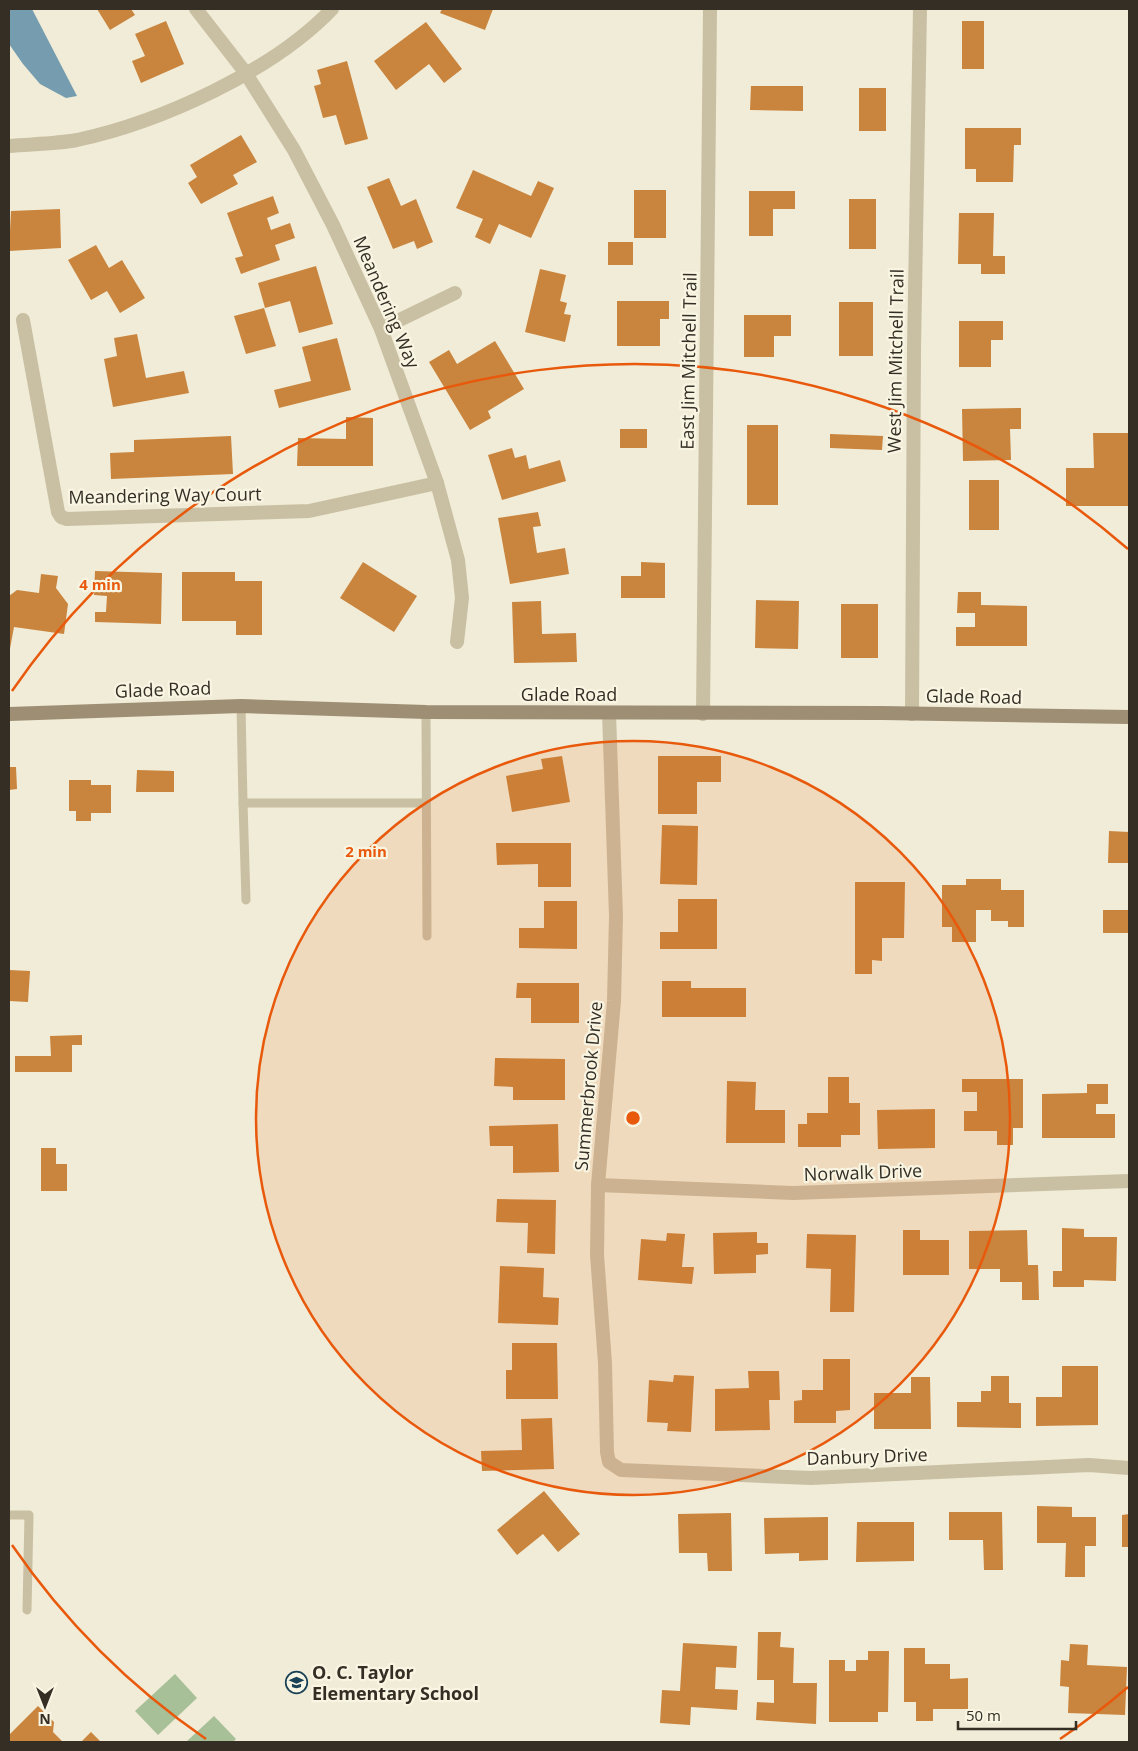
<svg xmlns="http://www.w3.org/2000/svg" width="1138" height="1751" viewBox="0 0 1138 1751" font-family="'Open Sans',sans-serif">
<rect width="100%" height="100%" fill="#f1ecd7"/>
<g fill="#a7c097">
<path d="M175,1674L197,1698L158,1735L135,1711Z"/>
<path d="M214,1716L236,1739L233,1742H186Z"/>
</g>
<path fill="#759daf" d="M9,9H32L77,96L66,98L40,84L23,64L9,44Z"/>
<g fill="#c9843d">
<path d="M97,9H131L135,15L110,30Z"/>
<path d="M442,9H493L485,30L440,13Z"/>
<path d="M166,21L184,64L141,83L132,61L145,56L135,34Z"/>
<rect x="962" y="21" width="22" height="48"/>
<path d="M426,22L462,69L444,83L429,64L396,90L374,61Z"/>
<path d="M347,61L368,139L345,145L336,115L323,118L314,86L321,84L317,70Z"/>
<path d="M751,86H803V111L750,110Z"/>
<rect x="859" y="88" width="27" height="43"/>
<path d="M965,128H1021V145H1014L1013,182H976V169H965Z"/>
<path d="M241,135L257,162L233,175L238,184L201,204L188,183L197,177L190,165Z"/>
<path d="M473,170L531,196L538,181L554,188L531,238L499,224L490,244L475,237L483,219L456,208Z"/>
<path d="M389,178L401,206L416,199L433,242L417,249L414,241L393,249L367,187Z"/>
<rect x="634" y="190" width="32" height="48"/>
<path d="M749,191H795V209H773V236H749Z"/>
<path d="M273,196L279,213L267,218L271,230L290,223L295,238L275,245L280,260L241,274L235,258L243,256L227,213Z"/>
<rect x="849" y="199" width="27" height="50"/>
<path d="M60,209L61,248L9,251L11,211Z"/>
<path d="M959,213H994L993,256H1005V274H981V264H958Z"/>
<rect x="608" y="242" width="25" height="23"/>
<path d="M96,245L109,268L122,260L145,298L120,313L107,291L91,300L68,260Z"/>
<path d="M316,266L333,324L299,333L290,301L265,308L258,283Z"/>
<path d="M540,269L566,275L560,301L567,303L564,314L571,315L565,342L525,332Z"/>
<path d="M617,301H669V319H660V346H617Z"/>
<rect x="839" y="302" width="34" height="54"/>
<path d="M264,308L276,346L246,354L234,316Z"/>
<path d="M744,315H791V336H774V357H744Z"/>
<path d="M959,321H1003V340H991V367H959Z"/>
<path d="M137,334L146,378L184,371L189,393L113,407L104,359L117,356L114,338Z"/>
<path d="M337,338L351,390L279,408L274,390L311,381L302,347Z"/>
<path d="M495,341L524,389L488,411L491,418L470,430L429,362L449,350L457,364Z"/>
<path d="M1021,408V429H1010L1011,460L963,461L962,409Z"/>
<path d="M346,417L373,418V466H297L298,438L346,439Z"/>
<rect x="747" y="425" width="31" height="80"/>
<rect x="620" y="429" width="27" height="19"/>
<path d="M1093,433H1129V506H1066V468H1094Z"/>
<path d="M830,434L883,436L882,450L830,448Z"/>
<path d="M231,436L233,474L111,479L110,453L134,452V440Z"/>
<path d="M512,448L515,458L526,455L529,469L560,460L566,481L502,500L488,455Z"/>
<rect x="969" y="480" width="30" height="50"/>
<path d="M538,512L541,526L533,527L537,553L565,548L569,574L510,584L498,518Z"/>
<path d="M363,562L417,596L394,632L340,598Z"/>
<path d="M641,562L665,563V598H621V576H641Z"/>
<path d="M95,571L162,573L161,624L95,622V612H106L107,596L94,595Z"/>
<path d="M182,572H235V581H262V635H236V621H182Z"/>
<path d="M41,574L58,576L56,588L68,604L64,634L14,627L9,654V596L17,590L39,593Z"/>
<path d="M958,592H981V605L1027,606V646H956V627H975V613H957Z"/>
<path d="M756,600L799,601L798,649L755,648Z"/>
<path d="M541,601L542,634L576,633L577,662L514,663L512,602Z"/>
<rect x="841" y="604" width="37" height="54"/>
<path d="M562,756L570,802L512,812L506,776L543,769L541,759Z"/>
<path d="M658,756H721V782H697V814H658Z"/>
<path d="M9,767H16L17,789L9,790Z"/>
<path d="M137,770L174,771V792H136Z"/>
<path d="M69,780H91V785H111V813H91V821H76V811H69Z"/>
<path d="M662,825L698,826L697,885L660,884Z"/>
<path d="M1109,831L1129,832V863H1108Z"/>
<path d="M496,843H571V887H538V864L497,865Z"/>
<path d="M966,879H1001V890H1024V927H1008V921H991V910H976V942H952V927H942V885H966Z"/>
<path d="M855,882H905L904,938H882V961L872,960V974H855Z"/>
<path d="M678,899H717V949H660V932H678Z"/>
<path d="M544,901H577V949L519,948V928H544Z"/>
<rect x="1103" y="910" width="26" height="23"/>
<path d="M9,970L30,971L28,1002L9,1001Z"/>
<path d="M662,981H691V988H746V1017H662Z"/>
<path d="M517,983H579V1023H531V998H516Z"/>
<path d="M82,1035V1045H72V1072H15V1056H51L50,1036Z"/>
<path d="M495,1058L565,1059V1100H513V1087L494,1086Z"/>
<path d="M828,1077H849V1103H860V1135H841V1147H798V1124H807V1113H828Z"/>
<path d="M962,1079H1023V1128H1013V1145H997V1131H964V1111H977V1092H962Z"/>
<path d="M727,1081L756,1082L755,1110H785V1143H726Z"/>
<path d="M1087,1084H1108V1104H1096V1114H1115V1138H1042V1094L1087,1093Z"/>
<path d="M935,1109V1148L878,1149L877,1110Z"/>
<path d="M558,1124L559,1172L513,1173V1146H490L489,1126Z"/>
<path d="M41,1148H56V1164H67V1191H41Z"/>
<path d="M497,1199L556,1200L555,1254L527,1253L528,1223L496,1222Z"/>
<path d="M1062,1228L1084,1229V1237H1117L1116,1281L1084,1280V1287H1053V1271H1062Z"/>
<path d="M903,1230H920V1240H949V1275H903Z"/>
<path d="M1027,1230L1028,1265H1038L1039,1300H1022V1282H1000V1269H969V1231Z"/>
<path d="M757,1232V1243H768V1254L756,1255V1273L714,1274L713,1233Z"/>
<path d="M667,1233L685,1234L682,1267H694L692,1284L638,1280L641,1239L666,1241Z"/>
<path d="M807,1234L856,1235L854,1312H830L831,1269L806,1268Z"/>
<path d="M500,1266L544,1268L543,1297L559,1298L558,1325L498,1323Z"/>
<path d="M512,1343H557L558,1399H506V1370H512Z"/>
<path d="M823,1359H850V1410L836,1411V1423H794V1401L802,1400V1390H823Z"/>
<path d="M1062,1366H1098V1425L1036,1426V1397H1062Z"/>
<path d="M748,1371H779L780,1400H769L770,1430L715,1431V1389L749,1388Z"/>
<path d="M674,1375L694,1376L691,1432L667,1431L668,1423L647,1422L649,1380L673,1382Z"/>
<path d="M991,1376H1009V1403H1021V1428L957,1427V1402H981V1391H991Z"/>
<path d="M911,1377H930L931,1429H874V1393H911Z"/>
<path d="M552,1418L554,1469L482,1471L481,1451L522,1450L521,1419Z"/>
<path d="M544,1491L580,1534L558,1552L543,1534L517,1555L497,1530Z"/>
<path d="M1037,1506L1072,1507V1517H1096V1546H1085V1577H1065L1066,1543H1037Z"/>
<path d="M949,1512H1002L1003,1570H984L983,1540H949Z"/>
<path d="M731,1513L732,1571H708L707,1553H679L678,1514Z"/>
<path d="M1129,1514V1547H1122V1515Z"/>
<path d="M828,1517V1560L799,1561V1553L765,1554L764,1518Z"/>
<path d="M857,1522H914V1561L856,1562Z"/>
<path d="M758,1632H781L780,1647L794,1648L793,1683H817L816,1724L756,1720L757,1702L774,1703V1680H757Z"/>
<path d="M683,1643L737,1646L736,1668L716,1667L715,1689L738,1690L737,1710L691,1707L690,1725L660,1723L662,1690L680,1691Z"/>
<path d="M1070,1644L1088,1645L1087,1665L1127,1667L1125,1715L1068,1713L1069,1687L1060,1686L1061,1660L1069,1661Z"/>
<path d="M904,1648H925V1664H950V1679L968,1678V1709H933V1721H916V1702H904Z"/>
<path d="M868,1651H889L888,1712H878V1722H829V1660H845V1671H856V1660H868Z"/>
<path d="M38,1706L54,1722L53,1732L63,1742H9V1735Z"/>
<path d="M91,1732L101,1742H81Z"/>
</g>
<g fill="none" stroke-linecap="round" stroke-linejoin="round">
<g stroke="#c9bfa3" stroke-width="9">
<path d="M241,706L243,803H426"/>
<path d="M426,712L427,936"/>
<path d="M243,803L246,900"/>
<path d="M9,1515H29L27,1610"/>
</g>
<g stroke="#c9bfa3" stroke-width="14">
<path d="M196,9L245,72L294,150L333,225L381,329L437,483L458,560L462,598L457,642"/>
<path d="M9,146C31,144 55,144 77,140C161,122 273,71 332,9"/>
<path d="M23,320L58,512L61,517L67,519L309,511L437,483"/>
<path d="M381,329L455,293"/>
<path d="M609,713L616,916L614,1001L598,1185L597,1255L605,1363L607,1452L609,1462L621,1470L811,1478L1089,1465L1129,1468"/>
<path d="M703,714L710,9"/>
<path d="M912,714L914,349L920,9"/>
<path d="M598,1185L793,1193L1129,1181"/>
</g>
<path stroke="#9d8e74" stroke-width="14" d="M9,714L241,706L426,712L882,713L1129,717"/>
</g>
<circle cx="633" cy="1118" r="377" fill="#e8590c" fill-opacity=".12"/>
<g fill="none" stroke="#e8590c" stroke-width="2.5">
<circle cx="633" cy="1118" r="377"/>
<path d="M1128 1687A754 754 0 0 1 1060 1739M206 1739A754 754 0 0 1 12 1545M12 691A754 754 0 0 1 1128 549"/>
</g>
<defs>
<symbol id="school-ring" viewBox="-11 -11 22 22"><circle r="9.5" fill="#f9f5e3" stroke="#1a4256" stroke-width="1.5"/><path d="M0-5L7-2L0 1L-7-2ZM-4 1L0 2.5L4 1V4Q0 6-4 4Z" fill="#1a4256"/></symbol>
</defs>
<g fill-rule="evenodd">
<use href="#school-ring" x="284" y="1670" width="25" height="25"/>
</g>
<g text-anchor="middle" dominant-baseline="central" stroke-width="4.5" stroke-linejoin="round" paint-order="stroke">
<g font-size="18" fill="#342e25" stroke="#f9f5e3">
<text transform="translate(387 302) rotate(67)">Meandering Way</text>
<text transform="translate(688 361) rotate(-89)">East Jim Mitchell Trail</text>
<text transform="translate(895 361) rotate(-89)">West Jim Mitchell Trail</text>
<text transform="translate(165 495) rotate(-1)">Meandering Way Court</text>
<text transform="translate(163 689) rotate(-2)">Glade Road</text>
<text x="569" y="694">Glade Road</text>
<text transform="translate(974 696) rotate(1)">Glade Road</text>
<text transform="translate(588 1086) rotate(-85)">Summerbrook Drive</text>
<text transform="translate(863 1172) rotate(-2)">Norwalk Drive</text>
<text transform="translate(867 1456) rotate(-2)">Danbury Drive</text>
</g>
<g font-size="18" font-weight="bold" fill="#342e25" stroke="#f9f5e3" text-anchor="start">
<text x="312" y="1672">O. C. Taylor<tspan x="312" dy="21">Elementary School</tspan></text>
</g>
</g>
<circle cx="633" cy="1118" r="8" fill="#e8590c" stroke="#f9f5e3" stroke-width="2.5"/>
<g font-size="15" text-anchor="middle" font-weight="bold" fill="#e8590c" stroke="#f9f5e3" stroke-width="4.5" stroke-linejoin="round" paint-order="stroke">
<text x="100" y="590">4 min</text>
<text x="366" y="857">2 min</text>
</g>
<rect width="1138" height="1751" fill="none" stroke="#342e25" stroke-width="20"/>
<g transform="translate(45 1706) rotate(180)" stroke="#f9f5e3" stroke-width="4" paint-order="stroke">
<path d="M0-4L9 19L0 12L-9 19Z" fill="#342e25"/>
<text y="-8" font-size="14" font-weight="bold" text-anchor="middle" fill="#342e25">N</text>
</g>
<path d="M958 1721v8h118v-8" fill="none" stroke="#342e25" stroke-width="2.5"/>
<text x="966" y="1721" font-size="15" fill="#342e25" stroke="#f9f5e3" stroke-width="4" paint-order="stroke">50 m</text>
</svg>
